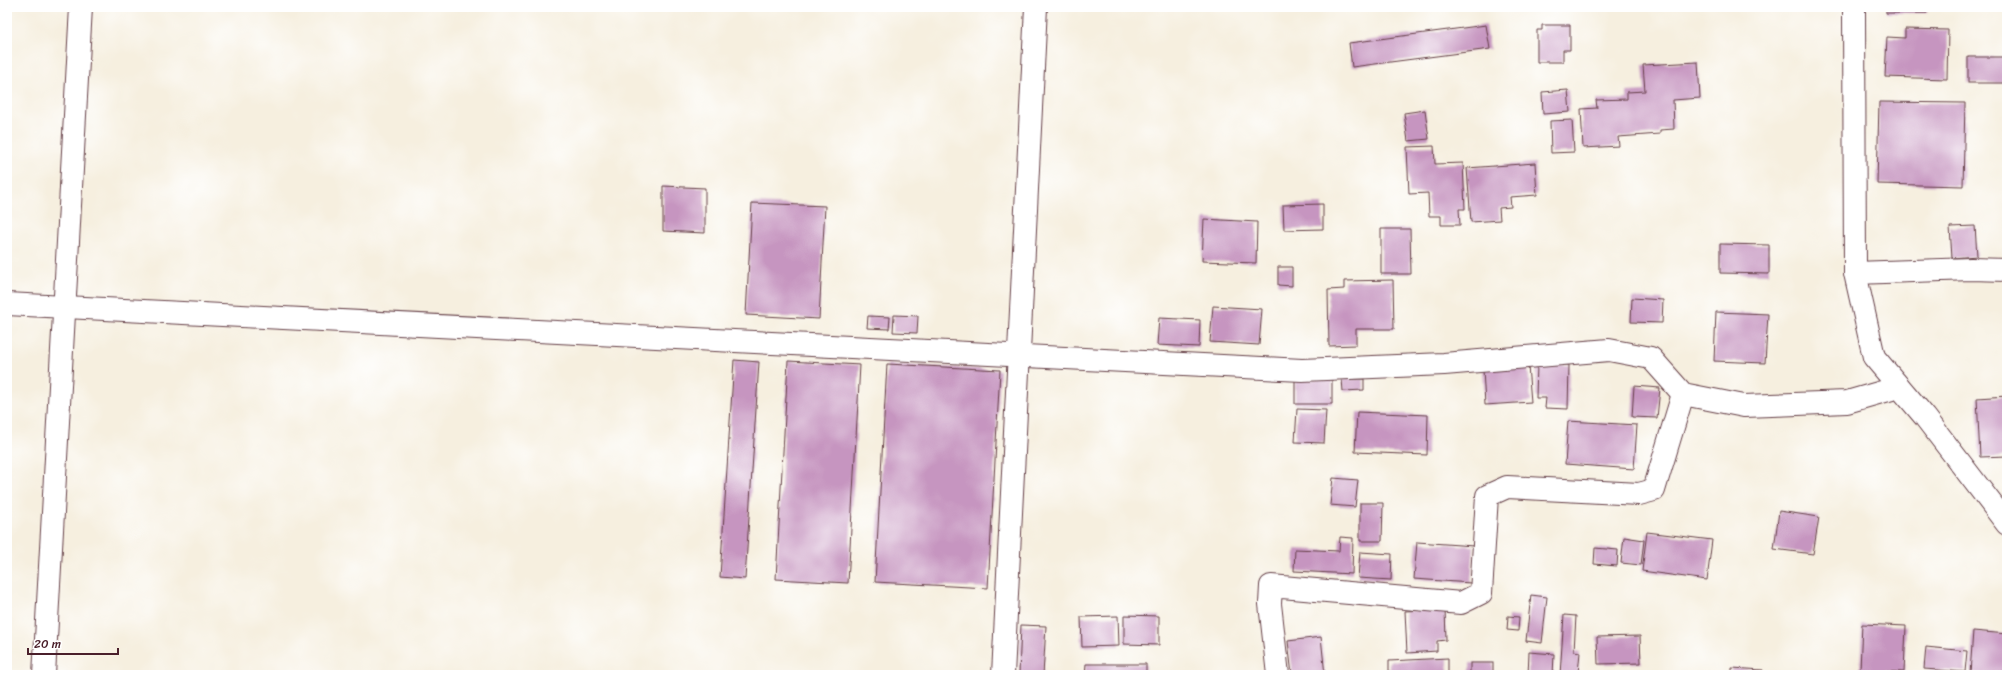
<svg xmlns="http://www.w3.org/2000/svg" width="2014" height="682" viewBox="0 0 2014 682" font-family="Sriracha,sans-serif">
<rect width="100%" height="100%" fill="#fff"/>
<filter id="ink" filterUnits="userSpaceOnUse"><feTurbulence type="fractalNoise" baseFrequency=".025" numOctaves="2"/><feDisplacementMap in="SourceGraphic" scale="8" xChannelSelector="R" yChannelSelector="G"/><feConvolveMatrix kernelMatrix="1 2 1 2 8 2 1 2 1" color-interpolation-filters="sRGB"/></filter>
<filter id="wash" filterUnits="userSpaceOnUse"><feTurbulence type="fractalNoise" baseFrequency=".012" numOctaves="4" result="noise"/><feDisplacementMap in="SourceGraphic" scale="16" xChannelSelector="R" yChannelSelector="G"/><feGaussianBlur stdDeviation="0.9" result="paint"/><feColorMatrix in="noise" values="0 0 0 0 0 0 0 0 0 0 0 0 0 0 0 0 0 1.4 0 .05"/><feComposite in="paint" operator="in"/></filter>
<g filter="url(#wash)">
<rect width="100%" height="100%" fill="#f6efdf"/>
<g id="blocks">
<g fill="#c695c0">
<path d="M1886,7H1928L1927,13H1886Z"/>
<path d="M1486,25L1490,49L1352,67L1349,43Z"/>
<path d="M1542,25H1570V50H1563V62H1537V30H1542Z"/>
<path d="M1905,29L1948,30L1947,79L1885,77L1887,37L1905,38Z"/>
<rect x="1968" y="57" width="39" height="26"/>
<path d="M1698,62L1700,98L1673,100L1674,129L1660,130V134L1618,137L1619,146L1583,148L1581,109L1597,108L1596,100L1627,99V92L1645,91L1643,65Z"/>
<path d="M1568,90L1570,112L1543,114L1542,92Z"/>
<path d="M1879,102L1965,103L1963,186L1877,184Z"/>
<path d="M1425,110L1429,139L1408,141L1404,113Z"/>
<path d="M1572,120L1574,152L1551,153L1550,121Z"/>
<path d="M1434,146L1435,164L1463,163L1465,209H1459L1460,225H1441V216H1429L1428,193L1409,194L1407,147Z"/>
<path d="M1535,163L1537,195L1510,197L1511,207L1499,208L1500,220L1471,222L1467,168Z"/>
<path d="M663,186L705,188V233L663,231Z"/>
<path d="M752,203L825,206L819,319L746,315Z"/>
<path d="M1323,204V229L1284,230L1283,205Z"/>
<path d="M1204,219L1257,222L1256,263L1202,261Z"/>
<path d="M1975,226L1977,256L1952,258L1950,227Z"/>
<path d="M1381,229H1410L1411,274H1381Z"/>
<path d="M1720,244L1769,245V274L1720,273Z"/>
<path d="M1278,267H1292V286L1278,285Z"/>
<path d="M1393,280L1394,329H1356V345L1329,346L1328,290L1344,289V281Z"/>
<path d="M1632,298L1663,300L1662,323L1631,322Z"/>
<path d="M1213,306L1262,309L1259,345L1210,342Z"/>
<path d="M1716,312L1768,314L1765,363L1714,361Z"/>
<path d="M894,315L918,316L917,333L893,332Z"/>
<path d="M868,316L890,317L889,329L867,328Z"/>
<path d="M1159,318L1200,320L1199,347L1157,345Z"/>
<path d="M734,360L759,362L745,579L720,577Z"/>
<path d="M788,361L860,365L848,583L776,579Z"/>
<path d="M887,364L1000,370L988,588L875,582Z"/>
<path d="M1537,364L1569,365L1568,409L1545,408L1546,398H1536Z"/>
<path d="M1528,366L1531,402L1485,405L1483,369Z"/>
<path d="M1295,379L1332,380V404H1295Z"/>
<path d="M1342,379H1364V390L1343,391Z"/>
<path d="M1634,386L1660,388L1657,418L1632,417Z"/>
<path d="M2007,396V456L1980,457L1977,398Z"/>
<path d="M1297,409L1326,410L1324,443L1295,442Z"/>
<path d="M1357,412L1428,415L1427,455L1355,452Z"/>
<path d="M1568,421L1637,425L1634,469L1565,464Z"/>
<path d="M1333,478L1358,480L1355,507L1330,505Z"/>
<path d="M1360,503H1383L1382,541H1360Z"/>
<path d="M1779,511L1819,517L1813,554L1774,549Z"/>
<path d="M1647,532L1712,540L1707,580L1642,571Z"/>
<path d="M1340,537L1353,538L1352,574L1294,571L1295,549L1339,551Z"/>
<path d="M1624,537L1644,540L1641,565L1621,563Z"/>
<path d="M1417,542L1474,546L1471,583L1414,579Z"/>
<path d="M1595,548L1618,550L1617,566L1594,564Z"/>
<path d="M1360,552L1392,554L1391,580L1358,578Z"/>
<path d="M1531,595L1547,597L1542,643L1526,641Z"/>
<path d="M1445,609L1446,640L1437,641V651L1407,653L1405,611Z"/>
<path d="M1124,615L1159,616V645L1124,644Z"/>
<path d="M1564,615L1576,616L1574,651L1580,652L1578,673H1586V675H1560Z"/>
<path d="M1118,616L1119,646L1082,647L1081,617Z"/>
<path d="M1508,616L1519,617L1518,631L1507,630Z"/>
<path d="M1862,624L1906,626L1904,672L1860,670Z"/>
<path d="M1021,625L1046,626L1043,675L1019,674Z"/>
<path d="M1973,631L2007,634V675L1970,673Z"/>
<path d="M1640,636L1641,663L1598,664L1597,637Z"/>
<path d="M1321,637L1325,675H1292L1288,641Z"/>
<path d="M1926,647L1967,651L1965,672L1924,669Z"/>
<path d="M1529,652L1554,654L1553,675H1528Z"/>
<path d="M1448,658V675H1389V661Z"/>
<rect x="1470" y="663" width="23" height="12"/>
<path d="M1086,664H1146V675H1085Z"/>
<path d="M1732,668L1763,670V675H1732Z"/>
</g>
</g>
</g>
<g filter="url(#ink)">
<use href="#blocks" fill-opacity="0" stroke="#643e46" stroke-width="1"/>
<g fill="none" stroke-linecap="round" stroke-linejoin="round">
<defs>
<g id="minor">
<path d="M1854,7L1855,273L1874,357L1925,417L2007,524"/>
<path d="M1855,273L1971,269L2007,270"/>
<path d="M7,304L1302,370L1444,364L1609,350L1651,358L1683,394L1744,406L1847,402L1899,387"/>
<path d="M44,675L81,7"/>
<path d="M1003,675L1036,7"/>
<path d="M1278,675L1270,604L1271,586L1461,603L1481,593L1487,496L1507,487L1639,494L1654,490L1683,394"/>
</g>
</defs>
<use href="#minor" stroke="#643e46" stroke-width="24"/>
<use href="#minor" stroke="#fff" stroke-width="22"/>
</g>
</g>
<rect width="2014" height="682" fill="none" stroke="#fff" stroke-width="24"/>
<path d="M28 648v6h90v-6" fill="none" stroke="#4a1f2b" stroke-width="2"/>
<text x="34" y="648" font-size="12" fill="#4a1f2b" stroke="#ffffff" stroke-width="3" paint-order="stroke">20 m</text>
</svg>
